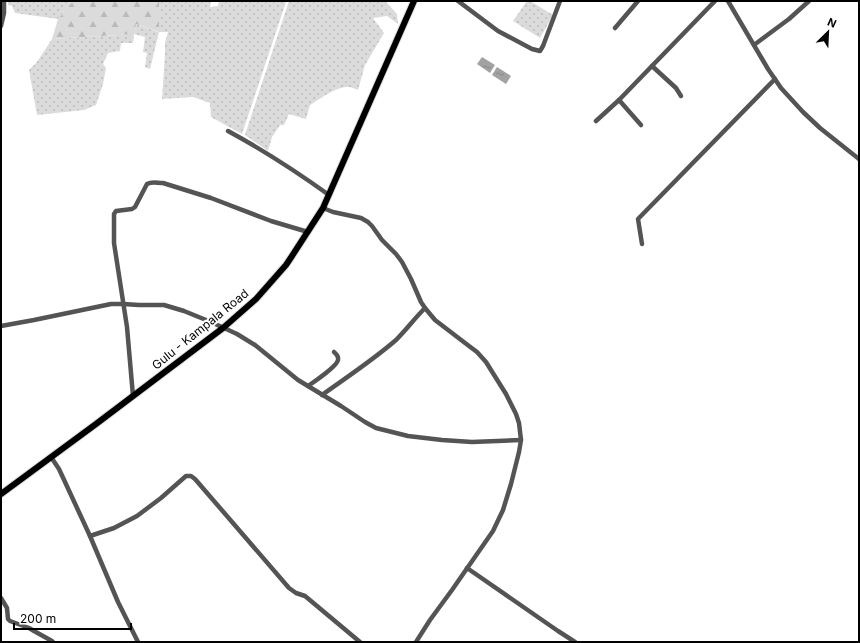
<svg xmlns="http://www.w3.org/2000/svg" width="860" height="643" viewBox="0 0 860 643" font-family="Inter,sans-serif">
<defs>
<pattern id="green-dots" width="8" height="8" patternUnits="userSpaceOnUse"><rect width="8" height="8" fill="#dbdbdb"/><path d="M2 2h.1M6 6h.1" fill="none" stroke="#bababa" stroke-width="1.8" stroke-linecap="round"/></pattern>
<pattern id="forest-firs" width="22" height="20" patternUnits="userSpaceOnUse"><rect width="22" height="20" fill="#dbdbdb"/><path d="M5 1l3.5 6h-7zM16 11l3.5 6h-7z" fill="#bababa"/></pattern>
<pattern id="water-ripples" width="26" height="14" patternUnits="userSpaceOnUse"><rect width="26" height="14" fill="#a2a2a2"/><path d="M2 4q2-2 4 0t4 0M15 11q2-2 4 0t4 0" fill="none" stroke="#8a8a8a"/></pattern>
</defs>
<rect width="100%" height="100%" fill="#fff"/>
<g fill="url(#green-dots)">
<path d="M8,1H73L58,19L15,13L12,6L8,5Z"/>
<path d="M159,1H211L210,7L218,6L219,1L286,2L242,134L211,117L210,103L193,97L162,99L165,54V43L168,32H159L150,69L145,67L147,53L143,52L145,37L134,34L133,43H121L120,51L108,53L103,64L106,68L103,84L96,105L84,110L37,115L29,70L37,62L52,39L134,34L136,24L158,32Z"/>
<path d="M289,1H385L397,14L398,24L387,16L373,18L384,33L365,65L358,90C355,89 352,87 348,87C337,86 320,99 310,105L306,119L289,114L284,125H280L272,137L268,151L245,135Z"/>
<path d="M527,1H530L553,15L540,38L513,21Z"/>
</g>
<path fill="url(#forest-firs)" d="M73,1H159V32L136,24L134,34L52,39L58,19Z"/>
<g fill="url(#water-ripples)">
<path d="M482,57L495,65L490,73L477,64Z"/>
<path d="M497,67L511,76L506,84L492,75Z"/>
</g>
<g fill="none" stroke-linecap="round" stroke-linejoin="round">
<defs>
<path id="major" d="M1,494L96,424L223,328L256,299L286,265L292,256L323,208L414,1"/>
</defs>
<use href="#major" stroke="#dbdbdb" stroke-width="8"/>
<g stroke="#545454" stroke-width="4.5">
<path d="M458,1L498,31L532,49L540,51L543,46L560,1"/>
<path d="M728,1L768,69L781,88L803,112L820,128L859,159"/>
<path d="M1,26L4,13V1"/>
<path d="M615,28L638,1"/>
<path d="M754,45L789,19L809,1"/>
<path d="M652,66L676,88L681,96"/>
<path d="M619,100L641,125"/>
<path d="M596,121L619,100L715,1"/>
<path d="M228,131C263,150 297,172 329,195"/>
<path d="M323,208L333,212L361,218L368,222L372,226L382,240L396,254L402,262L411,279L421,302L425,308L435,320L469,346L477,352L486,362L506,394L516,414L519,423L521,440L519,452L511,484L503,510L493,531L452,590L430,620L416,642"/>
<path d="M642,244L638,219L775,79"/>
<path d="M1,326L34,320L111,304H123L139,305H164L184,311L211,322L237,334L255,345L298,380L341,406L365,422L376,428L408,436L442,440L472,442L521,440"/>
<path d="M308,386C314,382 337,366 338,360C339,356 336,354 334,352"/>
<path d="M322,395C347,377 373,360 396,340C406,330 415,318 425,308"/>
<path d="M133,396L127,327L114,243V214L116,211L132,209L135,207L147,184C152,181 157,183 163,183L211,198L271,221L308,232"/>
<path d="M51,457L59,469L90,536L118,602L138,642"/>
<path d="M90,536L114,528L137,516L161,498L186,476H191L195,479L289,588L296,593L305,596L360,642"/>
<path d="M467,568L558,631L575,642"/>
<path d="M1,598L7,608L8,619L10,621L29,628L34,631L52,641L53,642"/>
</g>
<use href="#major" stroke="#000" stroke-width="6"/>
</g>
<g text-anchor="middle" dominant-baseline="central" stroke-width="4" stroke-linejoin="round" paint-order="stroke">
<g font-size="12" fill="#000" stroke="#fff">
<text transform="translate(200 329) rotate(-39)">Gulu - Kampala Road</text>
</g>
</g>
<rect width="860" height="643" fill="none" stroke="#000000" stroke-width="4"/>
<g transform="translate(828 32) rotate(24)" stroke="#ffffff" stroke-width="3" paint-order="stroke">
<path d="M0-3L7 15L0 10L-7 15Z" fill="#000000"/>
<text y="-6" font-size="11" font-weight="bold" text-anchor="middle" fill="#000000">N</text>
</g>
<path d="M14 623v6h117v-6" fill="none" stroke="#000000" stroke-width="2"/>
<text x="20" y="623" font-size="12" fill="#000000" stroke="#ffffff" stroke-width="3" paint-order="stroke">200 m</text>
</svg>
